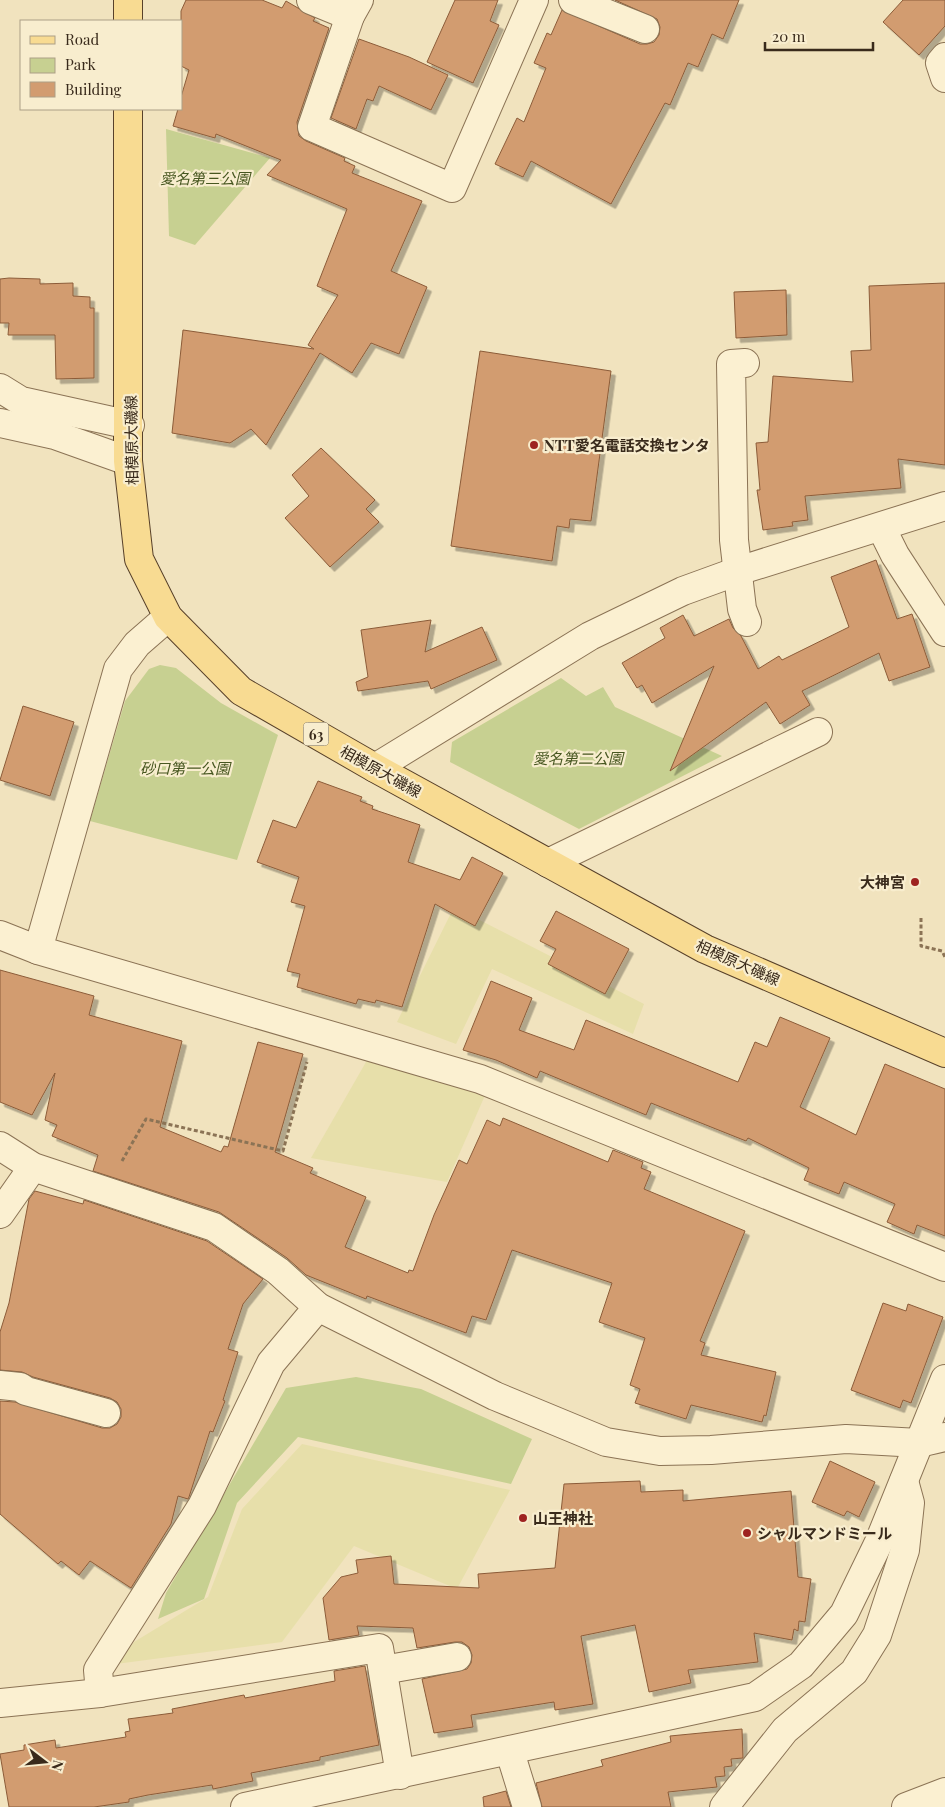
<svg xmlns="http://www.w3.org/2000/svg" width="945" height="1807" viewBox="0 0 945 1807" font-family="'Playfair Display','Noto Sans JP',serif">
<defs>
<filter id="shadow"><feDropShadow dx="4.5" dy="4.5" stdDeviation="0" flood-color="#0004"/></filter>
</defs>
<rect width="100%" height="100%" fill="#f1e3be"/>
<g fill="#e7dfaa">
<path d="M454,907L644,1004L633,1034L492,969L456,1044L397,1022Z"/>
<path d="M370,1055L486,1093L447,1182L311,1158Z"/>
<path d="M302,1444L510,1490L457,1589L354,1546L282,1642L116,1664L134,1642L208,1597L242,1509Z"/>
</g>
<g fill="#c7d091">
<path d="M166,129L270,158L195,245L169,236Z"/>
<path d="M160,665L176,668L221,703L278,735L237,860L90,821L125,701L149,669Z"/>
<path d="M561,678L586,696L603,687L615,707L722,756L579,829L450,762L452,742Z"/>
<path d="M356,1377L421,1389L532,1439L511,1484L298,1437L237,1503L204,1599L158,1619L166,1593L286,1388Z"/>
</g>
<g fill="#d29c70" stroke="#8c5c39" filter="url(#shadow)">
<path d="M186,0H262L282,8L286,1L315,18L313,21L329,28L297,122L299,136L306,141L345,158L344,161L355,166L352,173L422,201L391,271L427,287L399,354L371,343L352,373L320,353L266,445L251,429L230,443L172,433L183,330L314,349L308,345L338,295L317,286L347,209L267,175L281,160L216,134L215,138L173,126L178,109H181V97L189,70L181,66V11Z"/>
<path d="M455,0H498L490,21L499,25L473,83L427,62Z"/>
<path d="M615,0H739L723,39L712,34L698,67L688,63L670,105L665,103L611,204L531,161L523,177L495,164L517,118L524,122L546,68L534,63L547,33L551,35L562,10L640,44H647L654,42L659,35L660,27L657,19Z"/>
<path d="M903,0H945V26L919,55L883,22Z"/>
<path d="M359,39L409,57L448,75L431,110L379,86L373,101L367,99L356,129L331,118Z"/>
<path d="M9,278L40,279V284L73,283V296L90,297V308H94V378L56,379L55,335H8L9,323H0V279Z"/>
<path d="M945,283V465L898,459L901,488L805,496L808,520L792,522L793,526L763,530L757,490H760L756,443L768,442L773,376L853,382L851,351L871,350L869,286Z"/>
<path d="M786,290L787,335L736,338L734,292Z"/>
<path d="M480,351L611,371L591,521L570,519L569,528L557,526L552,561L451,546Z"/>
<path d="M321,448L375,500L366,509L379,522L330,567L285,518L309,496L292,475Z"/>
<path d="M876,560L897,619L912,614L930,667L889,681L879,653L802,691L810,705L780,724L766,702L670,771L714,666L652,703L642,685L637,688L622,663L665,638L660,628L683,615L694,636L729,619L733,628L741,636L758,669L779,656L782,660L849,627L831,577Z"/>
<path d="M431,620L425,652L482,627L497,660L431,689L428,681L358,691L356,682L368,677L361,630Z"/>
<path d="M23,706L74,722L50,796L0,780Z"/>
<path d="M318,781L362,797L360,801L373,806L372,809L420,825L408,862L460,880L472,857L503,873L475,926L435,904L402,1007L376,1000L375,1003L358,999L356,1004L297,987L300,974L287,971L305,906L291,902L299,877L257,862L273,820L296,828Z"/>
<path d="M556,911L629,949L605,994L548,964L556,949L540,941Z"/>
<path d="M0,970L94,996L89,1015L182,1041L160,1127L221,1152L224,1146L228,1147L258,1042L303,1054L275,1152L313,1168L310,1173L366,1197L345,1247L408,1273L409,1270L413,1271L434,1215L459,1160L467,1164L487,1120L500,1126L503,1118L608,1162L613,1150L643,1162L641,1168L651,1172L644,1189L745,1231L700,1341L705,1343L701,1355L776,1372L766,1416L764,1415L762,1422L691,1405L686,1419L635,1403L640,1389L630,1385L645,1338L599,1322L612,1283L512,1250L486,1320L472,1316L466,1333L367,1296L366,1299L306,1275L287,1258L219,1212L93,1171L98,1155L52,1136L57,1125L45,1120L55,1073L32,1115L0,1102Z"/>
<path d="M491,981L532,998L519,1030L574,1050L586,1020L738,1082L755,1042L767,1047L780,1017L830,1038L800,1107L856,1135L885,1064L945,1089V1236L917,1225L914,1234L887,1222L895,1204L844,1182L839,1194L804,1180L809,1168L748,1138L746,1141L651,1103L646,1115L540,1071L537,1078L496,1060L463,1050Z"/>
<path d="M35,1191L83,1204L84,1200L207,1241L263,1279L243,1304L228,1349L238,1352L223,1400L225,1401L213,1432L210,1431L189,1497L188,1499L178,1496L171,1524L131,1588L90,1561L79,1575L61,1561L58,1564L0,1514V1401L15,1402L102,1428H110L117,1424L121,1417V1409L117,1402L110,1398L33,1377L22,1372L0,1370V1332L9,1303L29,1199Z"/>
<path d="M883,1303L906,1311L908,1304L943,1317L911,1403L903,1400L900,1408L851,1390Z"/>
<path d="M830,1461L875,1482L859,1517L847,1511L844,1516L812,1502Z"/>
<path d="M640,1481L641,1492L683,1490V1501L791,1491L798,1577L811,1579L805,1622L799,1621L798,1631L794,1629L792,1640L754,1633L758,1662L688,1670L691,1683L649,1692L635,1625L581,1636L593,1704L555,1710L554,1702L471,1715L473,1727L434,1733L422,1679L467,1669L471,1663L472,1655L469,1647L462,1642H455L417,1648L413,1628L357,1626L359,1635L329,1640L323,1598L341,1577L358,1573L356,1560L391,1556L394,1584L479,1588L478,1574L555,1568L564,1484Z"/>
<path d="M365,1666L379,1745L320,1757V1760L251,1773L253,1781L213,1789L212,1785L148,1795L129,1799V1802L94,1807H9L0,1754L24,1750V1745L55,1740L56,1748L126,1737L125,1732L130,1731L128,1719L173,1713L172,1709L244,1695L245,1698L335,1681L334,1671Z"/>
<path d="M742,1729L743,1758L731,1759L732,1766L724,1767L725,1776L715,1777L717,1787L668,1792L671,1807H542L536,1783L603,1766L601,1760L671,1742L670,1736Z"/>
<path d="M506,1791L511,1807H484L483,1797Z"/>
</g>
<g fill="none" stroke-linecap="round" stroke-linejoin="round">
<defs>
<g id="minor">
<path d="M311,0L350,16L359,0"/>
<path d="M573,0L645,29"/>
<path d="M350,16L312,127L452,188L534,0"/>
<path d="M945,57L940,63L945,78"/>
<path d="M745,363L731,364L734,540L742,609L747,622"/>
<path d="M0,388L21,401L130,425"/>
<path d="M0,423L55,435L128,461"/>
<path d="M881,527L895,555L945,632"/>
<path d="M168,617L137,644L118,669L38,950L480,1079L945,1267"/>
<path d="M375,768L590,636L683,591L738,571L945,506"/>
<path d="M548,863L818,732"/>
<path d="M0,935L38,950"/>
<path d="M0,1146L33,1167L214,1227L278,1271L318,1307L495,1396L606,1442L660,1451L711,1450L846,1439L919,1443L945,1437"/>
<path d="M0,1214L33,1167"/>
<path d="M0,1385L20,1387L26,1391L106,1413"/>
<path d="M383,1670L457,1657"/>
<path d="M100,1693L98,1670L202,1506L271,1363L318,1307"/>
<path d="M0,1703L100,1693L379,1648L400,1775"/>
<path d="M510,1752L527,1807"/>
<path d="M245,1807L755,1697L801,1665L844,1614L879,1542L945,1379"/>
<path d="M724,1807L785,1730L854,1672L877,1635L905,1550L910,1503L904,1481"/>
<path d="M906,1807L945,1792"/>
</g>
<g id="major">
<path d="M128,0V21"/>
<path d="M128,109V461L139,559L168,617L241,691L375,768L705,949L945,1053"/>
</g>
</defs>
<use href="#minor" stroke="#8b7355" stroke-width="30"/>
<use href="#major" stroke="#58412a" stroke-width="30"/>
<g stroke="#8b7355" stroke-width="3" stroke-dasharray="4 2.5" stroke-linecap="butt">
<path d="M921,918V946L942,951L945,957"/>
<path d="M122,1161L146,1119L283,1151L307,1062"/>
</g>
<use href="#minor" stroke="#fbf0d1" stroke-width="28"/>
<use href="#major" stroke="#f8db92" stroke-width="28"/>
</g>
<g fill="#9e2320" stroke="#f8edce" stroke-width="2">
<circle cx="534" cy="445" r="5"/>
<circle cx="915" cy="882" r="5"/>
<circle cx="523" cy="1518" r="5"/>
<circle cx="747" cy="1533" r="5"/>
</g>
<g text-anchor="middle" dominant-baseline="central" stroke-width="4.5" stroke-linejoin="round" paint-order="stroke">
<rect fill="#f8edce" stroke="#726451" stroke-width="1" x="303.5" y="722.5" width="25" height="23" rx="4"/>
<g font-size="14" font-weight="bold" fill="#392a1b">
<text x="316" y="734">63</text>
</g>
<g font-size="15" font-style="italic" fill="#475720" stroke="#f8edce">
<text x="205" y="178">愛名第三公園</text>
<text x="578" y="758">愛名第二公園</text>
<text x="185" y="768">砂口第一公園</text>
</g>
<g font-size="15" fill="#392a1b" stroke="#f8edce">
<text transform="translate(131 440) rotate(-91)">相模原大磯線</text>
<text transform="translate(381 771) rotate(29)">相模原大磯線</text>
<text transform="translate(738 962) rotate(24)">相模原大磯線</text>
</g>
<g font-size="15" font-weight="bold" fill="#392a1b" stroke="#f8edce" text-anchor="start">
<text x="544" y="445">NTT愛名電話交換センタ</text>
<text x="905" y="882" text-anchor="end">大神宮</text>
<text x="533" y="1518">山王神社</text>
<text x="757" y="1533">シャルマンドミール</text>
</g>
</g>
<rect x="20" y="20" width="162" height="90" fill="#f8edce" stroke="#ac9f86"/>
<rect x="30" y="36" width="25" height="8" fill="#f8db92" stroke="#ac9f86"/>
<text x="65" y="45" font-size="15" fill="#392a1b">Road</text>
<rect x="30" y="58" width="25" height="15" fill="#c7d091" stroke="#ac9f86"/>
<text x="65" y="70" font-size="15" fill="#392a1b">Park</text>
<rect x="30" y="82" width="25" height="15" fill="#d29c70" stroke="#ac9f86"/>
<text x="65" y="95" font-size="15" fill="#392a1b">Building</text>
<g transform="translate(45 1762) rotate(106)" stroke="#f8edce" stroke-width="4" paint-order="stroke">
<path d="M0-4L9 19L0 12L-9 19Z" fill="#392a1b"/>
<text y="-8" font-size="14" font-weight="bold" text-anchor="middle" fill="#392a1b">N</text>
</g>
<path d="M765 42v8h108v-8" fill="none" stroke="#392a1b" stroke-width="2.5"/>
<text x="772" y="42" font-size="15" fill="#392a1b" stroke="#f8edce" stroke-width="4" paint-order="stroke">20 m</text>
</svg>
